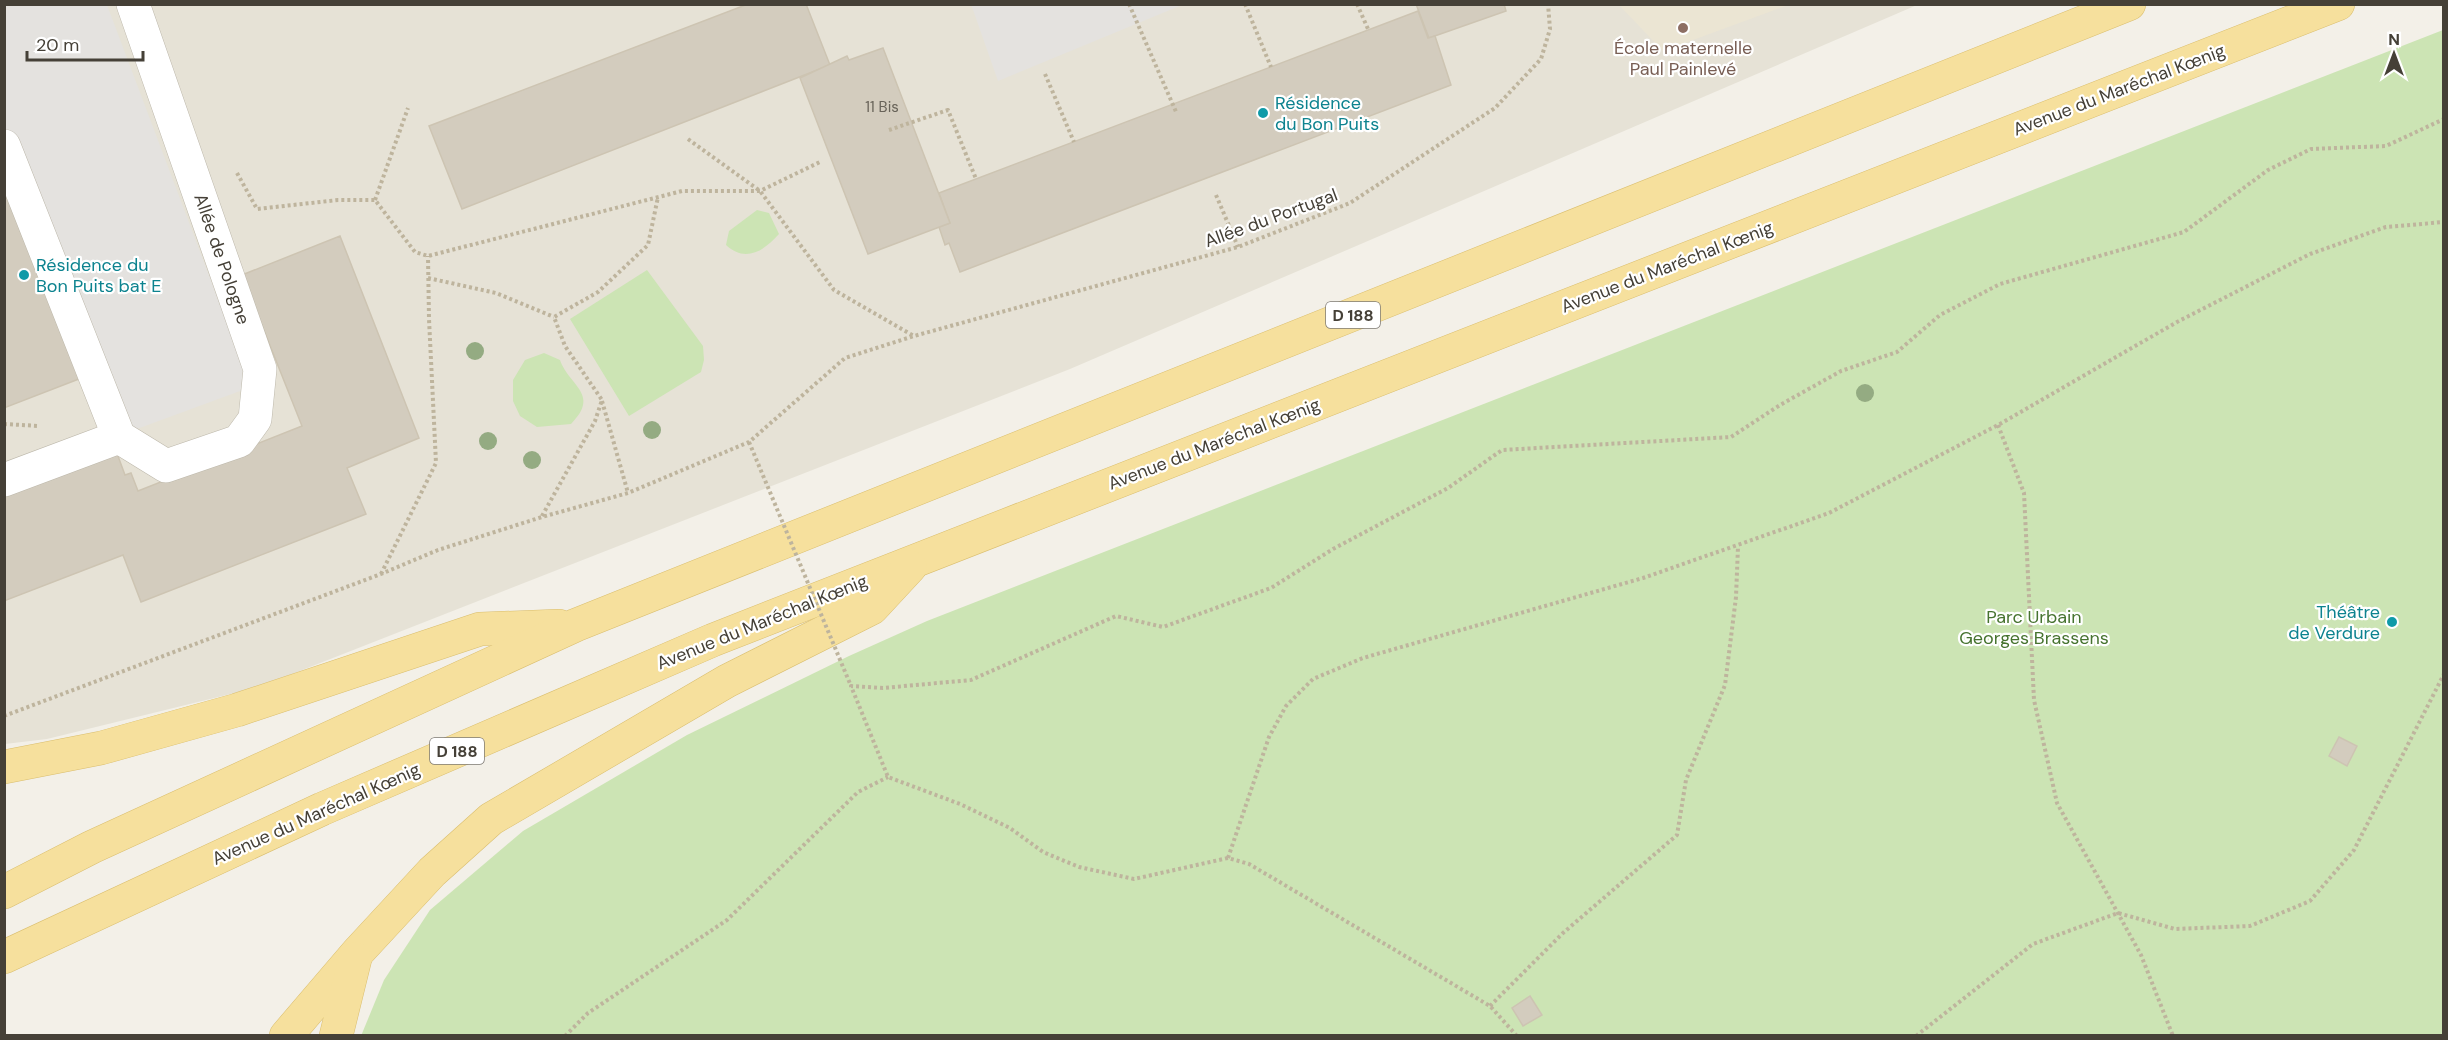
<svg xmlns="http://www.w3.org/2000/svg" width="2448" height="1040" viewBox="0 0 2448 1040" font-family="'DM Sans',sans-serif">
<rect width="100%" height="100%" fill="#f3f0e8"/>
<path fill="#e6e2d6" d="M4,5H1917L1070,369L259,687L47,739L5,744Z"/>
<path fill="#ebe5d3" d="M1619,5H1788L1663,51Z"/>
<g fill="#cce4b4">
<path d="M2443,30V1035L361,1036L384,980L430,910L523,831L687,735L849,656L927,621Z"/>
<path d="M757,210L769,213L779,234C764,251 745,263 726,245L729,231Z"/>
<path d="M647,270L703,346L704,360L701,372L629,416L570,319Z"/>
<path d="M544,353L560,360C569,386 601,394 571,424L537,427L520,416L513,401V380L525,360Z"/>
</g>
<g fill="#e4e2df">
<path d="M971,4H1182V5L998,81Z"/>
<path d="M5,5H107L251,387L126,433L5,126Z"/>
</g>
<g fill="#d3ccbe" stroke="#cdc4b2" stroke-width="1.5">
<path d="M748,4H806L830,65L462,209L429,126Z"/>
<path d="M1416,4H1504L1506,11L1429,38Z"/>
<path d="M1418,11L1428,38L1435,36L1451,85L960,272L949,243L945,245L939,227L950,223L939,193Z"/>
<path d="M883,48L950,223L868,254L800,78L847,56L849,60Z"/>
<path d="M4,172L84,377L4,408Z"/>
<path d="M340,236L419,438L347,468L366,514L141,602L123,555L4,601V491L115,448L125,475L131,473L138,491L302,426L242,275Z"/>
<path d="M2339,737L2357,746L2347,766L2329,756Z"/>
<path d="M1530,996L1542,1015L1523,1026L1512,1008Z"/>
</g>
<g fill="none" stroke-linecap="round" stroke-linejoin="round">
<defs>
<g id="street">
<path d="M4,146L119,437L166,466L239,441L255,419L260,369L133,4"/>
<path d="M4,480L119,437"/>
</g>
<g id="primary">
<path d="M4,767L101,748L237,710L480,629L559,626"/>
<path d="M4,892L92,847L576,625L2129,4"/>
<path d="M4,957L322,809L713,640L2338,4"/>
<path d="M286,1036L357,953L432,872L491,819L727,681L872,608L910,567"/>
<path d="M336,1036L355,959"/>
</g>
</defs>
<use href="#street" stroke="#bdb8ab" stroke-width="34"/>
<use href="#primary" stroke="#dabe6e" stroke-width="34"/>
<g stroke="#beb49d" stroke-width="4" stroke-dasharray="3 3" stroke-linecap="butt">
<path d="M1129,4L1177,114"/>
<path d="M1245,4L1271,67"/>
<path d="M1357,4L1368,29"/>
<path d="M1045,74L1074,142"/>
<path d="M889,130L948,110L976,179"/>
<path d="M688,139L760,191L834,290L914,336"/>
<path d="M237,173L257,209L338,200H375L415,252L428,256L682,191H760L820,162"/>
<path d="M1216,195L1238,247"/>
<path d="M375,200L408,108"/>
<path d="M428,278L496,293L554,317"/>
<path d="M602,401L628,493"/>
<path d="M4,424L39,426"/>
<path d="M1998,425L2024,493L2034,700L2057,803L2141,955L2173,1036"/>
<path d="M542,516L595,421L602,400L565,346L554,317L598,292L648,245L658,197"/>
<path d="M381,574L436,463L429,319L428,256"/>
<path d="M4,716L381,574L438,550L542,517L628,493L749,442L845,358L914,336L1238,247L1350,203L1495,108L1541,59L1550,29L1548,4"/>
<path d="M1228,858L1269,737L1286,706L1313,679L1363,658L1643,578L1829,513L1998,425L2177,322L2310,254L2386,227L2444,222"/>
<path d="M1490,1006L1563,933L1677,835L1686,780L1725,685L1736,597L1738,547"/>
<path d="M565,1036L588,1013L727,920L858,792L888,777"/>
<path d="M1517,1036L1490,1006L1249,864L1228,858L1134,879L1079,867L1043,852L1010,828L960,804L888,777L851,686L883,688L971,680L1116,616L1163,627L1271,588L1333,549L1448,488L1502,450L1731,437L1780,405L1841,371L1897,352L1940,315L2000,284L2184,232L2268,170L2311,149L2386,146L2444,119"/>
<path d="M1916,1036L2033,944L2118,913L2175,929L2250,926L2310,901L2354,850L2444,674"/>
</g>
<use href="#street" stroke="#fff" stroke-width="33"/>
<use href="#primary" stroke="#f6e09d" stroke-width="33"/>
<path stroke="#beb49d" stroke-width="4" stroke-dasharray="3 3" stroke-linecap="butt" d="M749,442L851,686"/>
</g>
<g fill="#94ab82">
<circle cx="475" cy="351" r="9"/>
<circle cx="1865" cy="393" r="9"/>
<circle cx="652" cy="430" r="9"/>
<circle cx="488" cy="441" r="9"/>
<circle cx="532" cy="460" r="9"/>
</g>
<circle fill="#8d6e63" stroke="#fff" stroke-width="2" cx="1683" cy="28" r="6"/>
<g fill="#0f9aa8" stroke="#fff" stroke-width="2">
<circle cx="1263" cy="113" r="6"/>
<circle cx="24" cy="275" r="6"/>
<circle cx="2392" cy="622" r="6"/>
</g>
<g text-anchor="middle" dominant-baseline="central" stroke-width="4.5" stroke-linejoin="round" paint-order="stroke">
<g font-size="15" fill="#686359">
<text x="882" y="107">11 Bis</text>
</g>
<g fill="#fff" stroke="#7d7973" stroke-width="1.5">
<rect x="1326" y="302" width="54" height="26" rx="4.5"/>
<rect x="430" y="738" width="54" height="26" rx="4.5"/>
</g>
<g font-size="16" font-weight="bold" fill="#454037">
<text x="1353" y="315">D 188</text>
<text x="457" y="751">D 188</text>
</g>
<g font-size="18" fill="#785e54" stroke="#fff">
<text x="1683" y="48">École maternelle<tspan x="1683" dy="21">Paul Painlevé</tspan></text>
</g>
<g font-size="18" fill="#454037" stroke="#fff">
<text transform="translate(2119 90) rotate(-21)">Avenue du Maréchal Kœnig</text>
<text transform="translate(1271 218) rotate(-20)">Allée du Portugal</text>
<text transform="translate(222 259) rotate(71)">Allée de Pologne</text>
<text transform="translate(1667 267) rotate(-21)">Avenue du Maréchal Kœnig</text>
<text transform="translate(1214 444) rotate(-21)">Avenue du Maréchal Kœnig</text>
<text transform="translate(762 622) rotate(-22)">Avenue du Maréchal Kœnig</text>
<text transform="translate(316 814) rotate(-24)">Avenue du Maréchal Kœnig</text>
</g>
<g font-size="18" fill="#0d838f" stroke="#fff" text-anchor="start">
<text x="1275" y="103">Résidence<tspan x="1275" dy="21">du Bon Puits</tspan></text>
<text x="36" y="265">Résidence du<tspan x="36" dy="21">Bon Puits bat E</tspan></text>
<text x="2380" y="612" text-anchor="end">Théâtre<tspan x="2380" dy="21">de Verdure</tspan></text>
</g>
<g font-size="18" fill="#46732f" stroke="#fff">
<text x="2034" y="617">Parc Urbain<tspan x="2034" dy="21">Georges Brassens</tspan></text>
</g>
</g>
<rect width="2448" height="1040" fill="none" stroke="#454037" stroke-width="12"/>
<g transform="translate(2394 54)" stroke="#ffffff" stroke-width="4.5" paint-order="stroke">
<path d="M0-4.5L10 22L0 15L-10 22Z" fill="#454037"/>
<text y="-9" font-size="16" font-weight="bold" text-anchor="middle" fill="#454037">N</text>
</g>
<path d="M27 51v9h116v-9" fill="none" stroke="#454037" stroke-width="3"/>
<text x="36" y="51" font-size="18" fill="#454037" stroke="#ffffff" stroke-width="4.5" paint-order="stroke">20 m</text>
</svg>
